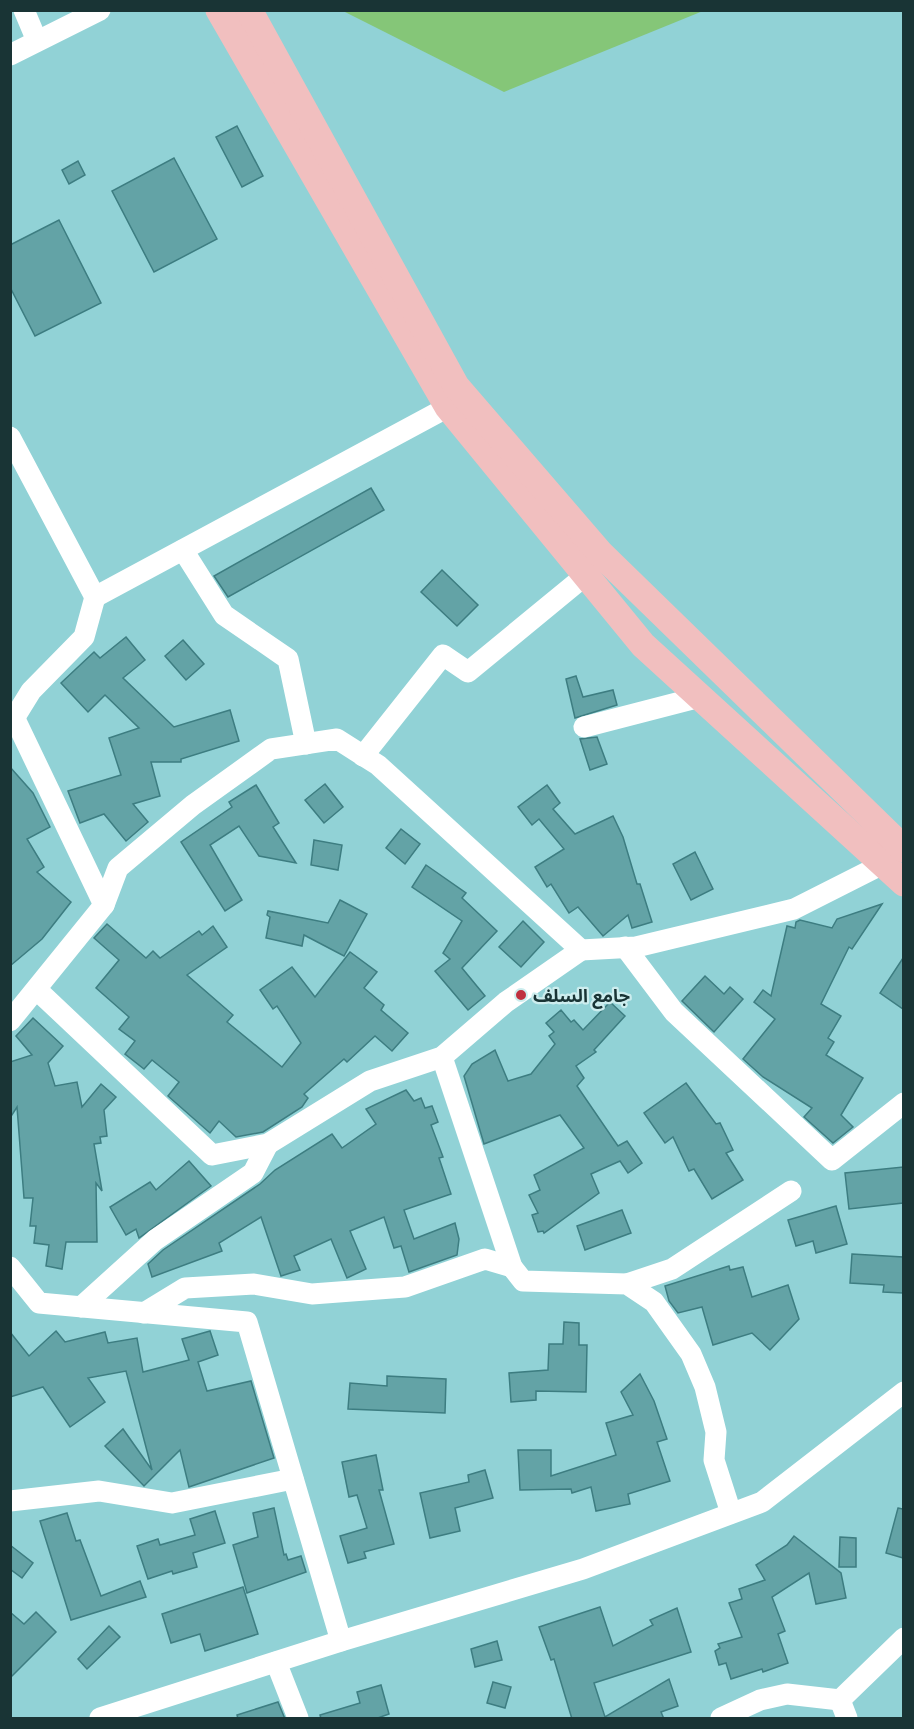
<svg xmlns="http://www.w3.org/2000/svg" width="914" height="1729" viewBox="0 0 914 1729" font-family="'Golos Text','Noto Sans Arabic',sans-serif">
<rect width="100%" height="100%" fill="#91d2d6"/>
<path fill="#85c678" d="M343,11H703L504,92Z"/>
<g fill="#63a3a6" stroke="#3d7d81" stroke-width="1.5">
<path d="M237,126L263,176L242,187L216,137Z"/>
<path d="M174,158L217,239L154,272L112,191Z"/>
<path d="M78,161L85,175L69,184L62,170Z"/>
<path d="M59,220L101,303L35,336L10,287V245Z"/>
<path d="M371,488L384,510L228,597L214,576Z"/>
<path d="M442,570L478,605L457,626L421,592Z"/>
<path d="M126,637L145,660L123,678L174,727L230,710L239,741L181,759V762H151L160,796L133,804L148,822L126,841L104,814L80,823L68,791L121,775L109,738L139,728L105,695L88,712L61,683L94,652L100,658Z"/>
<path d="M183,640L204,664L186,680L165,656Z"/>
<path d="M576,676L583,697L613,690L617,705L575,718L566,679Z"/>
<path d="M597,737L607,764L590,770L580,739Z"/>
<path d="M10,767L33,793L50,827L27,839L44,867L37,872L71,902L42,939L10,966Z"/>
<path d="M325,784L343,807L324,823L305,800Z"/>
<path d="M256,785L279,823L273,827L296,863L259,856L239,826L210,845L242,900L225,911L181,842L232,807L229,802Z"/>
<path d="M547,785L560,803L553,809L575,834L613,816L623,837L637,884H640L652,922L632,928L628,915L603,936L578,907L569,913L551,884L547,887L535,867L564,849L539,819L532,825L518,807Z"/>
<path d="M401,829L420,844L405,864L386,848Z"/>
<path d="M314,840L342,845L338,870L311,865Z"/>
<path d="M695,852L713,889L691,900L673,864Z"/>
<path d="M426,865L466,893L462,898L497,931L462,968L485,996L468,1010L435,971L450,959L443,953L462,921L412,887Z"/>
<path d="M340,900L367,914L344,956L304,935L302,946L266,938L270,917L267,915L268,911L328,923Z"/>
<path d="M882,904L852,949L849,947L821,1004L841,1016L828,1038L834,1042L826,1055L863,1078L841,1115L853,1127L833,1143L804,1117L812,1108L763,1077L743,1059L775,1019L754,1002L763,990L771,996L787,926L795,928L796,922L800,920L832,928L837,919Z"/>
<path d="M523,921L544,942L521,967L499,947Z"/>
<path d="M107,924L146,958L153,951L160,958L199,931L202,935L213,926L227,947L187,975L233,1015L227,1022L282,1067L301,1043L277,1006L273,1009L260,990L292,967L315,997L350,952L377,972L364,988L384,1005L381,1010L408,1033L392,1051L375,1036L347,1062L344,1059L304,1094L308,1098L302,1107L263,1132L236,1137L219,1121L210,1133L168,1096L179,1082L152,1060L144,1069L125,1054L135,1041L119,1029L129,1017L96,988L119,960L94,938Z"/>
<path d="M903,958V1009L880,993Z"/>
<path d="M705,976L724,994L730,987L743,999L714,1032L682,1001Z"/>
<path d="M610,1002L625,1016L594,1050L596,1052L576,1066L584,1078L577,1086L618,1146L627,1141L642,1163L628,1173L620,1161L591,1174L599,1193L544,1233L543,1231L538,1232L532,1215L538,1213L529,1195L540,1190L534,1175L584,1148L560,1115L484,1144L464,1076L472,1064L495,1050L508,1081L531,1074L555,1044L549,1036L554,1032L546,1023L561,1010L571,1022L574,1020L583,1030Z"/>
<path d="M33,1018L63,1046L48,1063L55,1086L77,1082L82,1107L101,1084L116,1097L104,1110L107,1136L100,1137L101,1143L94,1144L102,1191L96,1183L97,1242H66L62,1269L46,1266L49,1245L34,1243L36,1226H30L33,1198H24L17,1107L10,1118V1062L32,1055L16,1036Z"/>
<path d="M686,1083L716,1124L720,1123L733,1150L726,1153L743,1180L712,1199L694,1169L689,1171L673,1137L665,1143L644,1113Z"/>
<path d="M406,1090L414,1101L421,1098L425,1108L432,1106L438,1122L431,1125L443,1157L439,1158L451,1194L404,1210L414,1239L455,1223L459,1239L457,1255L409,1272L401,1246L394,1248L384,1217L350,1231L366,1269L347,1278L331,1239L294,1256L300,1270L281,1276L261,1217L219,1243L222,1251L152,1277L148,1264L163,1250L260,1184L275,1170L332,1134L342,1148L376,1124L366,1109Z"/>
<path d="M189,1161L211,1186L139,1238L136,1229L126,1235L110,1207L150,1182L156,1190Z"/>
<path d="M903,1167V1203L849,1209L845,1173Z"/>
<path d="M836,1206L847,1244L816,1253L813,1241L796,1246L788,1220Z"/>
<path d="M622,1210L631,1233L585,1250L577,1226Z"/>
<path d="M852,1254L903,1257V1293L883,1292L884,1285L850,1283Z"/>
<path d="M729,1266L730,1270L743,1267L752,1297L788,1285L799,1319L770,1350L752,1333L713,1345L702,1307L678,1313L669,1301L665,1286Z"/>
<path d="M564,1322L579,1323V1345H587L586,1392L536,1391V1400L511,1402L509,1373L548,1370L549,1344H563Z"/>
<path d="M56,1331L65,1342L105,1332L108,1343L137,1338L143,1372L189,1360L182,1339L210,1331L218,1355L198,1362L207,1391L251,1381L274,1458L189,1487L180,1450L144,1486L105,1446L123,1429L152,1470L126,1371L88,1378L105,1402L70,1427L43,1387L10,1397V1332L29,1356Z"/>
<path d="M640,1374L654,1401L667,1439L657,1442L670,1481L628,1494L630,1504L596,1511L591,1487L572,1493L571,1489L520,1490L518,1450H551V1476L616,1455L606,1423L633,1415L621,1392Z"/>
<path d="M387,1376L446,1379L445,1413L348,1409L350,1383L387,1386Z"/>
<path d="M376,1455L383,1490H379L394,1544L364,1552L366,1558L348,1563L340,1536L367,1528L357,1495L349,1497L342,1462Z"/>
<path d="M485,1470L493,1498L455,1508L460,1531L430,1538L420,1493L469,1482L468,1475Z"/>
<path d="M274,1508L284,1555L286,1554L288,1560L301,1556L306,1572L247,1593L233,1545L258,1537L253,1513Z"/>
<path d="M898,1508L903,1509V1558L886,1553Z"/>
<path d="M215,1511L225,1543L193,1553L197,1567L173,1574L172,1571L148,1579L137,1546L158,1539L160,1545L195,1535L190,1519Z"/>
<path d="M67,1513L76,1541L80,1540L101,1596L140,1581L146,1597L71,1620L40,1521Z"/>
<path d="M794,1536L841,1573L846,1598L816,1604L809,1573L772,1597L785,1631L778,1634L788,1663L763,1672L762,1669L731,1679L726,1663L719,1665L715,1651L720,1648L718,1644L742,1637L729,1603L742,1599L739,1589L765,1580L756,1565L787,1545Z"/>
<path d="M840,1537L856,1538V1567H839Z"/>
<path d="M10,1545L33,1563L22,1578L10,1569Z"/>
<path d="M243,1587L258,1634L205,1651L200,1634L171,1643L162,1614Z"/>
<path d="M600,1607L613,1646L653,1625L650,1620L677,1608L691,1652L594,1683L605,1717L669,1679L678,1706L661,1712L664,1719H572L554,1659L551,1660L539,1627Z"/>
<path d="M10,1612L24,1624L36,1612L56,1632L10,1678Z"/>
<path d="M109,1626L120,1637L87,1669L78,1659Z"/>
<path d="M497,1641L502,1660L475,1667L471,1649Z"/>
<path d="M493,1682L511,1687L505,1708L487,1703Z"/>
<path d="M381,1685L389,1714L375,1719H321L320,1715L360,1703L357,1692Z"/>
<path d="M278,1702L285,1719H238L237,1715Z"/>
</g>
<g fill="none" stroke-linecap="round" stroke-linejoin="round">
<g stroke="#fff" stroke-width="21">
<path d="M24,10L37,41"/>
<path d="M10,55L100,10"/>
<path d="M10,437L95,597L448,407"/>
<path d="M183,550L224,615L288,659L306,744"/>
<path d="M15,719L104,905"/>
<path d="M10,725L31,691L84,637L95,597"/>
<path d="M584,727L700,697"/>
<path d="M363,756L443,655L468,672L586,575"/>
<path d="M625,947L674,1012L832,1160L904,1103"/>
<path d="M581,950L636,947L794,909L883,864"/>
<path d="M10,1021L104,905L118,868L193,805L271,749L337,739L378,765L581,950L506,1002L442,1057L370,1081L268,1144L212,1155L36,989"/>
<path d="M442,1057L512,1267L523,1281L627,1284L654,1302L691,1354L705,1387L716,1432L714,1460L731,1513"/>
<path d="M10,1267L39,1303L247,1322L341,1641L100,1718"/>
<path d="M627,1284L672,1269L791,1191"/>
<path d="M81,1307L155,1240L253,1173L268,1144"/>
<path d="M144,1313L185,1288L254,1284L312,1294L405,1287L485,1259L512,1267"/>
<path d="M10,1501L99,1491L172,1503L293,1479"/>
<path d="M341,1641L583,1569L762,1502L904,1392"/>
<path d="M276,1662L298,1718"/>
<path d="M840,1700L847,1718"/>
<path d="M721,1718L760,1700L787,1694L840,1700L904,1638"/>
</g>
<g stroke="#f1bfbf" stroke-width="27">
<path d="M219,10L448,407L643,645L904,883"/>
<path d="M249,10L456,386L601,554L904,849"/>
</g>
</g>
<circle fill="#c0303f" stroke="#cdedee" stroke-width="2" cx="521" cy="995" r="6"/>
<g text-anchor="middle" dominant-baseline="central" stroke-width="4.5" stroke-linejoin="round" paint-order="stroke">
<g font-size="18" font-weight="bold" fill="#193435" stroke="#cdedee" text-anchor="start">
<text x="533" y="995">جامع السلف</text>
</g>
</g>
<rect width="914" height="1729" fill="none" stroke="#193435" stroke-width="24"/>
</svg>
